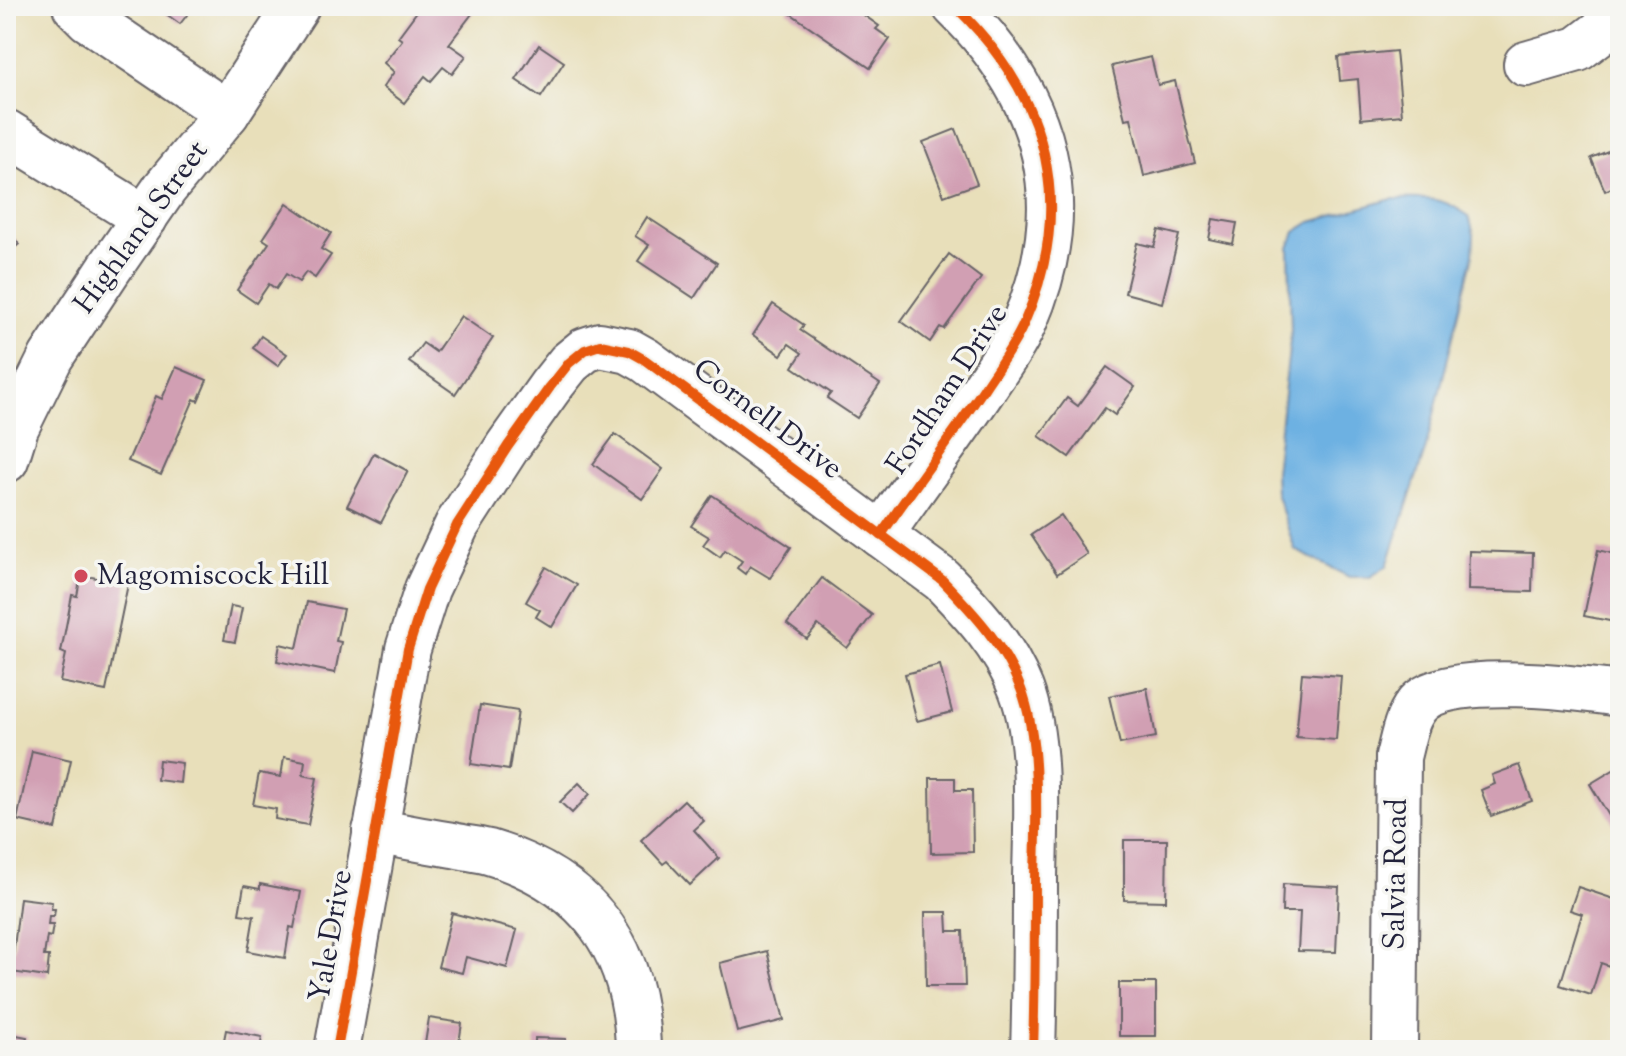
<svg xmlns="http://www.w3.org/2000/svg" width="1626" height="1056" viewBox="0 0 1626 1056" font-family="'Sorts Mill Goudy',serif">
<rect width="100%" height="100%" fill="#f6f6f2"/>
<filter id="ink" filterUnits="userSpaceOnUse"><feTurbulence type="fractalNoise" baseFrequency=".0125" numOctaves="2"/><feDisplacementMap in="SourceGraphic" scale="16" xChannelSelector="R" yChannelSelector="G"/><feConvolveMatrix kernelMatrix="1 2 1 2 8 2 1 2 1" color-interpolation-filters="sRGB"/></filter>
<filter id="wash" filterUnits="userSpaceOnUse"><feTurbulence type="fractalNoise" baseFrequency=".006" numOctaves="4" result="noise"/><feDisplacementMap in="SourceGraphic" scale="32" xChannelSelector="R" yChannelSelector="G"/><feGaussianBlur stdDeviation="1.8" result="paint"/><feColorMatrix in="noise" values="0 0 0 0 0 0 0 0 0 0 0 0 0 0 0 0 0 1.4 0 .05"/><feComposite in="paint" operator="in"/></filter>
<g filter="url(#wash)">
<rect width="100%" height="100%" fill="#e8dfba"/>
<path fill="#6db1e2" stroke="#486a8e" stroke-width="2" d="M1392,199C1427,199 1439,195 1469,216L1474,235L1473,255L1425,451L1387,566L1370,577H1349L1295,550L1276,492L1275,472L1291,332L1289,248L1295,232L1311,222Z"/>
<g id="blocks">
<g fill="#d19fb3">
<path d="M155,6H194L180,24Z"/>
<path d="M421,6H478L449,44L466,56L452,74L443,67L431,81L425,76L404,103L383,87L394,72L384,63L402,40L398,37Z"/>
<path d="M791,6H851L879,26L876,29L890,39L870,68L787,11Z"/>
<path d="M539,45L564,62L541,97L516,80Z"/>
<path d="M1396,51L1402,115L1361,119L1358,79L1340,81L1338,57Z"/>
<path d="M1151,57L1158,85L1175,81L1195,163L1144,176L1131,118L1125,119L1112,66Z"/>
<path d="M956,129L977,184L944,196L923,142Z"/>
<path d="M1620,146V184L1605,191L1591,158Z"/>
<path d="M287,203L331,233L321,249L331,255L315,278L306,272L299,282L286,274L276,289L269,284L256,303L237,290L269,243L263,239Z"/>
<path d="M647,217L717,263L694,298L638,261L649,245L635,236Z"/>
<path d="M1213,219L1237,223L1233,244L1209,239Z"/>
<path d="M6,228L19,244L6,255Z"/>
<path d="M1159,230L1179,235L1162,303L1125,293L1137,243L1154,247Z"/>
<path d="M949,254L981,278L944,329L940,327L930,342L901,321Z"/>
<path d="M773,304L804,325L800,330L880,384L857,418L827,398L831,393L793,367L802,353L789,344L781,355L753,335Z"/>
<path d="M461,316L493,338L455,394L409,362L423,343L436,352Z"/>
<path d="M261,336L287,354L278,366L253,348Z"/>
<path d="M176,367L207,380L198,401L194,399L161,475L128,461L156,396L162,399Z"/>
<path d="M1107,367L1135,387L1115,415L1105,408L1069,457L1039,436L1067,398L1078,406Z"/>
<path d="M615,434L663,469L642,499L593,464Z"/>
<path d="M374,453L408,471L381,523L347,506Z"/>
<path d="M712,495L791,547L770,578L750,566L745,574L737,568L742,561L725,550L720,557L703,545L709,537L691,526Z"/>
<path d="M1061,515L1087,554L1057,574L1031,535Z"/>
<path d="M1598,550L1620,555L1617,581L1620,582V623L1584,616Z"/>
<path d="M1469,551L1533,553L1532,592L1468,590Z"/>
<path d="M546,567L577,585L552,627L536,617L540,610L526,602Z"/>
<path d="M81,575L128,584L106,691L60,682L66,654L61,652L72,595L77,596Z"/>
<path d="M822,578L872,615L847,648L818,625L807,639L787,624Z"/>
<path d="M307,602L343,609L336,641L341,642L335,673L277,661L280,644L297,648Z"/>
<path d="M231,606L242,608L235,642L224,640Z"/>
<path d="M940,665L952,712L917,721L905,674Z"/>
<path d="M1302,673L1341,676L1336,740L1296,737Z"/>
<path d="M1147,688L1156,737L1120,744L1109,696Z"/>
<path d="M480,705L518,711L509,770L471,764Z"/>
<path d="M32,751L71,760L56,829L17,820Z"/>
<path d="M284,757L305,761L303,775L317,778L308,825L275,819L276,809L253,805L259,773L281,777Z"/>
<path d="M159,760L182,763L180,783L157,780Z"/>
<path d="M1519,765L1532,801L1491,816L1481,790L1495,784L1492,775Z"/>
<path d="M1620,766V834L1590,784Z"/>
<path d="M930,778H955V790H972L973,852L931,853Z"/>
<path d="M579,783L590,794L572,813L560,802Z"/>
<path d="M684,800L704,821L694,830L719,858L690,885L667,861L663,864L641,840Z"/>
<path d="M1124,840H1167L1166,901L1124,900Z"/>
<path d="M260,884L301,892L294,928L290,927L285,958L248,951L254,916L239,914L244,886L260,889Z"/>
<path d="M1283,884L1339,887L1336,952L1298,951L1300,912H1282Z"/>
<path d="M1578,887L1620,901V929L1609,966L1601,963L1591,995L1560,985L1582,914L1570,910Z"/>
<path d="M20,898L52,902L51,909H55L54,916H49L48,925H53L51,937L47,936L44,956H49L47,977L11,972Z"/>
<path d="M925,912H947L948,931H963L965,986H926Z"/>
<path d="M452,913L517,930L507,968L466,957L462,973L438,967Z"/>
<path d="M767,951L784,1020L737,1032L720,963Z"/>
<rect x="1119" y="983" width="37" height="53"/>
<path d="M429,1018L462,1023L458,1050H424Z"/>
<path d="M226,1030L262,1037L260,1050H222Z"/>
<path d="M6,1033L27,1037L25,1050H6Z"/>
<path d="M535,1038L566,1039V1050H535Z"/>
</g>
</g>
</g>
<g filter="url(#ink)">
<use href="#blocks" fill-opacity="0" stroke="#676467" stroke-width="2"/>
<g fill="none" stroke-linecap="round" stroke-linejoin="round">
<defs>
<g id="minor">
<path d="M75,6L88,19L227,113"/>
<path d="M1526,64L1578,49L1603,30L1620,13"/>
<path d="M6,132L145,218"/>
<path d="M6,460L16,428L51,357L109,269L165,188L227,113L297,6"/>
<path d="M881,535C914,486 950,439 983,390C997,368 1014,347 1024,323C1077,202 1047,96 955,6"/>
<path d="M375,831C401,836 427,841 453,845C465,848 478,849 489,852C588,882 636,948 638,1050"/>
<path d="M337,1050L408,649L427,589L457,525L508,446L550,387L569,363L585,350L600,345L629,351L645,360L942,580C974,613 1004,645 1021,689C1041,741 1036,822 1035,878C1035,935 1035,993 1033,1050"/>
<path d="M1395,1050L1398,757C1403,739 1406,714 1421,701C1454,672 1577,688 1620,694"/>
</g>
</defs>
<use href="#minor" stroke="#676467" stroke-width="48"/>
<use href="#minor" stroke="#fff" stroke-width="44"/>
<defs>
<g id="cycleway">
<path d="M881,535C914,486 950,439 983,390C997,368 1014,347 1024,323C1077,202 1047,96 955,6"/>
<path d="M337,1050L408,649L427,589L457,525L508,446L550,387L569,363L585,350L600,345L629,351L645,360L942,580C974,613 1004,645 1021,689C1041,741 1036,822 1035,878C1035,935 1035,993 1033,1050"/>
</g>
</defs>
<use href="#cycleway" stroke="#f6f6f2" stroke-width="15"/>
<use href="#cycleway" stroke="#e8590c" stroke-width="10"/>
</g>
</g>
<circle fill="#d1495b" stroke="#f6f6f2" stroke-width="3" cx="81" cy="576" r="8"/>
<g text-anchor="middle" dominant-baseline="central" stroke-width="7" stroke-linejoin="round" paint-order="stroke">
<g font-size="30" fill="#22223b" stroke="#f6f6f2">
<text transform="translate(142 228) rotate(-54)">Highland Street</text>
<text transform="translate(948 390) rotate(-57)">Fordham Drive</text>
<text transform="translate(767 420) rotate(37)">Cornell Drive</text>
<text transform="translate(1397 874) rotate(-89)">Salvia Road</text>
<text transform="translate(332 936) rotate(-80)">Yale Drive</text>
</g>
<g font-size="30" fill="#22223b" stroke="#f6f6f2" text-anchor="start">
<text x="97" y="576">Magomiscock Hill</text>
</g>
</g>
<rect width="1626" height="1056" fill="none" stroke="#f6f6f2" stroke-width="32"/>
</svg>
